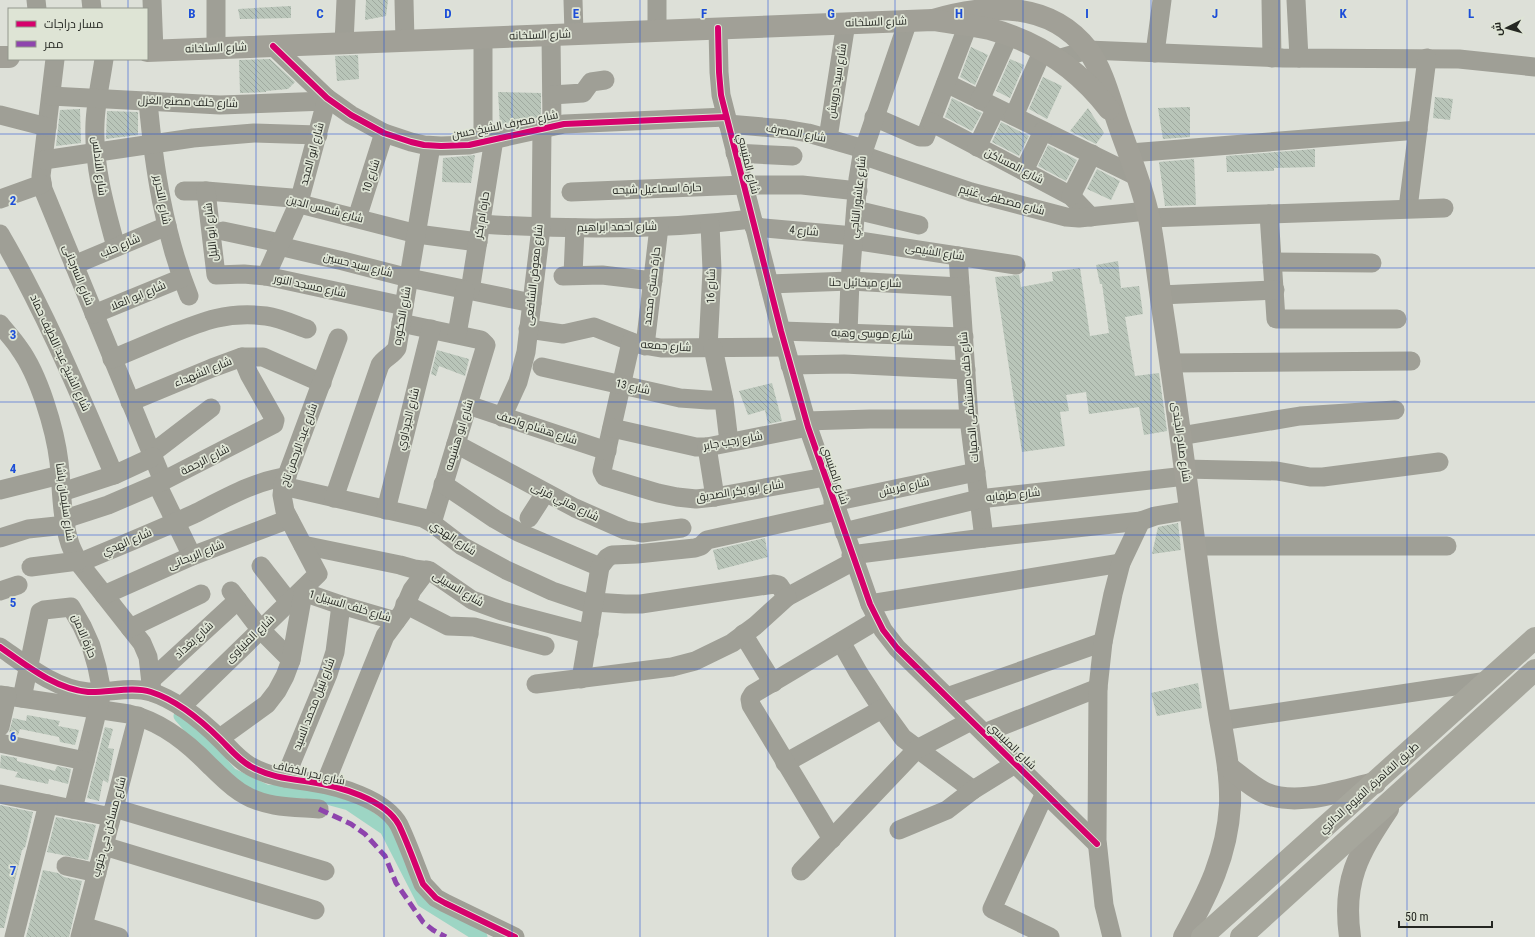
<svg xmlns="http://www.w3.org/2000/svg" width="1535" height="937" viewBox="0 0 1535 937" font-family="'Roboto Condensed',Cairo,sans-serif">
<defs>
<pattern id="building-back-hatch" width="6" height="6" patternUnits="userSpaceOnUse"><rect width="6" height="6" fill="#b9c5b9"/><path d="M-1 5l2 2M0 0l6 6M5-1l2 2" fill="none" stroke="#9fa99f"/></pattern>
</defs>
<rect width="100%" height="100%" fill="#dde0d8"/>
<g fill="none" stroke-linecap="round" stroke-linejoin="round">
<path stroke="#9dd5c4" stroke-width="13" d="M180,716L231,774L266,791L305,792L349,804L386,829L423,901L481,937"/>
</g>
<g fill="url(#building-back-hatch)">
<path d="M366,0H388L386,16L365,20Z"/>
<path d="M291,6V18L240,19L238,9Z"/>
<path d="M971,47L988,55L975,85L960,77Z"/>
<path d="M358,55L359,79L337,81L335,56Z"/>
<path d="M270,59L295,82L288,89L266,91V92L240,93L239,60Z"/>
<path d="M1010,59L1024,65L1010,98L996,91Z"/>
<path d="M1043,77L1062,86L1047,119L1029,109Z"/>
<path d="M498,92L541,93V117L500,125Z"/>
<path d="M1435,97L1453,99L1450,120L1433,118Z"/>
<path d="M952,98L982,113L972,131L945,117Z"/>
<path d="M1190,107V137L1163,139L1158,108Z"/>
<path d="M1088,108L1104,133L1096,144L1070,131Z"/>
<path d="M80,109L81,143L56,146L60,110Z"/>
<path d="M107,111L138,112V135L106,139Z"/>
<path d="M1001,122L1029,136L1019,156L992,142Z"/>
<path d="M1048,145L1077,160L1066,181L1038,166Z"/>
<path d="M1315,149V167L1274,168V171L1227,172L1226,156Z"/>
<path d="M475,155L471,183L442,182L443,158Z"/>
<path d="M1194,159L1196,205L1165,206L1159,162Z"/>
<path d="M1097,169L1120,181L1111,200L1087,189Z"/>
<path d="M1118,261L1121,288L1139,286L1143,314L1125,317L1135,376L1159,373L1167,431L1144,435L1139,407L1089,414L1086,392L1066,395L1069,411L1060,412L1065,446L1022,452L995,277L1019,275L1021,287L1053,281L1052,272L1080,268L1090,336L1109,333L1102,284H1100L1096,265Z"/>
<path d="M437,350L469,359L465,376L439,366L436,376L431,374Z"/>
<path d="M772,383L782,421L768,424L765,410L748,415L739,391Z"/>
<path d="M1178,523L1181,550L1152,554L1158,527Z"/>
<path d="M765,538L768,557L718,570L713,550Z"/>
<path d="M1198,683L1202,708L1157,716L1151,693Z"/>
<path d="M27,715L60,721L58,726L79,730L75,745L60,742L59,737L20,729L18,735L9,732L13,718L26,721Z"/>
<path d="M105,727L113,729L108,748L114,749L108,783L103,780L99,801L87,798Z"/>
<path d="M1,755L17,758V761L55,771L57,766L71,769L68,784L49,779L48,784L15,777L18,772L0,768Z"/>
<path d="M0,805L33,812L25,848L24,847L23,850H22L4,928H0Z"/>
<path d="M56,817L96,825L88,860L47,852Z"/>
<path d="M43,870L58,873L64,877L82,881L69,937H26Z"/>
</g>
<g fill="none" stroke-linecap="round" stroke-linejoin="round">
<g stroke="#9f9f96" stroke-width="19">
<path d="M36,0L37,9"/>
<path d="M91,0L92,9"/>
<path d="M152,0L154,51"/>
<path d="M216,0V49"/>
<path d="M404,0L405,41"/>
<path d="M573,0L574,34"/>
<path d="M657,0V31"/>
<path d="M1271,0L1272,58"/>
<path d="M1296,0L1299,58"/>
<path d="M718,28L719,72L721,95L781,331L808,427L870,604L883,630L897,648L1097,844"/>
<path d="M551,35L552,126"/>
<path d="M483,38V142"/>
<path d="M344,43L346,0"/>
<path d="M273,46L327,98L351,115L384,133L411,142L424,145L441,146L469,145L564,124L726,117"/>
<path d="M1155,53L1162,0"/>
<path d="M55,59L41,176L43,189L163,481"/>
<path d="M104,59C101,80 96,101 95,123C93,165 105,207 116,247"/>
<path d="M1057,59L1088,50L1283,58L1459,59L1535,67"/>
<path d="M946,83L1138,177"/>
<path d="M552,95L583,93L591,82L605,80"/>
<path d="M51,96L220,105L326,101"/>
<path d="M980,100L1009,35"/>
<path d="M148,101C154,168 164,234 189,296"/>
<path d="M0,115L47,127"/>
<path d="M1014,116L1043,50"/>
<path d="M874,117L920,137H925L973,12"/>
<path d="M931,122L1071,196L1091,217"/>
<path d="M728,124L785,129L808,133L864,149"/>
<path d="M828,138L846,23"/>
<path d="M977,147L996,108"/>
<path d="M735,153L793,156"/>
<path d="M1130,153L1418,130"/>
<path d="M862,155L971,192L1066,217L1079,218L1147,211"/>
<path d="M44,160L193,138L254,133L318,135"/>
<path d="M1024,171L1043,131"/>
<path d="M184,191H206L292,198L304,205L417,234L478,242"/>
<path d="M206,191L216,275L244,274L266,276L404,306"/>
<path d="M571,192L744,185H802L858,191"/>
<path d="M1071,196L1092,154"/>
<path d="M0,199L42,184"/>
<path d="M1408,208L1427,58"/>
<path d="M856,210L919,225"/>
<path d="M1269,214L1276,319H1397"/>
<path d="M357,218L384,133"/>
<path d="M1149,218L1444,208"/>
<path d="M481,224C571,230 662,230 752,219"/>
<path d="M754,227L854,236"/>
<path d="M223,231L280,243"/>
<path d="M0,234C45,311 79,393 114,475"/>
<path d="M853,240L1016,265"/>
<path d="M279,246L343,261L409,278L532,303"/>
<path d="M958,256L969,419L984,538"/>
<path d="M1272,262L1372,263"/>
<path d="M74,265L167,226"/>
<path d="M573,275L575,228"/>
<path d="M266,276L299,202L327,98"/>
<path d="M563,276L602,275L653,281"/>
<path d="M769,284L850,281L960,287"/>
<path d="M470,291L494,139"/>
<path d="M1160,295L1275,290"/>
<path d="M94,314L182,278"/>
<path d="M401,323L481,340L486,345L432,523"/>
<path d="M0,324C6,332 14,340 19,348C39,375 55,429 59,462C62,489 61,517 70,544C72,550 76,557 79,563L142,643L148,657L152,692"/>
<path d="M528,329L563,334L594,327L637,344L661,348L785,347"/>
<path d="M781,331L964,337"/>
<path d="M848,333L850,281L858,179L862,155L908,21"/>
<path d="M457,334L465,290"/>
<path d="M631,342L602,471L605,477L658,493L677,497L696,499L715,497L825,477"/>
<path d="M645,346L659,227"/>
<path d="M708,348L712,270L710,224"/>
<path d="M713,348L724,400L729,442"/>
<path d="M112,359C131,351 150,343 169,335C203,321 228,311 266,316C280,318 293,324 307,329"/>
<path d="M1170,363L1411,361"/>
<path d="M790,365L844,364L966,370"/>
<path d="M542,367L680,398L708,400H724"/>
<path d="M130,402L212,368L242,357H263L322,383"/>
<path d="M468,405L607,451"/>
<path d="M502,417L518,382L526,352L541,228L542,128"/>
<path d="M806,421L870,419H969"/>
<path d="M612,428L696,447H707L808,427"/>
<path d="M1180,436L1300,416L1395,410"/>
<path d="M456,444L575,508L625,530L642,533L682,528"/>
<path d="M707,447L715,497"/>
<path d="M151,454L211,408"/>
<path d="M1184,469L1277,471L1310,477H1323L1439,462"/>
<path d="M157,484L192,556"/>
<path d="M443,484L495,519L518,532L600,567L607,558L612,555L637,554L695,548L701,546L707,540L837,511"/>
<path d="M283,486L423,518L432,523L462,546L506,570L552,591L593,605"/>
<path d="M0,490L60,475"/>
<path d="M62,492L114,475L153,457"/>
<path d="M334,498L380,365C384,358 393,355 397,348L431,146"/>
<path d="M833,502L976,472"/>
<path d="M386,510L431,329"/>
<path d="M529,518L545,493"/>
<path d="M65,519L108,505L157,484L274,424L275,420L249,374L242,357"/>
<path d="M844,532L979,499L1186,476"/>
<path d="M0,538L28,529L66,525"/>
<path d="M303,545L400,565L414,569L430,571L472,600L502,611L589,634"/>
<path d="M1195,546H1447"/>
<path d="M851,555L984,538L1141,521"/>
<path d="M79,563C117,547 156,531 194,514C220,501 258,479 287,477"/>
<path d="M261,566L289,602"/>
<path d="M31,567L78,561"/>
<path d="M0,591L18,585"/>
<path d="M231,591L260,629L291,660"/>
<path d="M303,592L341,605L396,621"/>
<path d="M104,595L192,556L289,519"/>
<path d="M594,602L625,604H641L774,584L779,585L787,597L854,561"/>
<path d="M405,604L448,626L474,627L545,646"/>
<path d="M870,604L1121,563"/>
<path d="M130,628L201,594"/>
<path d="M743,634L773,683"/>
<path d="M841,642L858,672L882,709L903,738L973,790"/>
<path d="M0,647C26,665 55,689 88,692C108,693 132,686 151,692C176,700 202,721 221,740C230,749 239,760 250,766C269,777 290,779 311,782C338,786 385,799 399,825C408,844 415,864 423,884L436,898L445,903L515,937"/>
<path d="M581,679L600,567"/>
<path d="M151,680L238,600"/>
<path d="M536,684L672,667L695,661L732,643L755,626L787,597"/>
<path d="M0,695L129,714C161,721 188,743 210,766C221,776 231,788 245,795C267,808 295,807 319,809"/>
<path d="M947,697L1103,642"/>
<path d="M22,698L40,612L44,610L71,607L82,626L91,646L97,667L102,692L73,809"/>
<path d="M181,707L318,574L285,511L282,495L283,486L338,338"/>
<path d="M1220,721L1488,681"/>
<path d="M0,727L7,696"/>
<path d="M984,733L1098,688"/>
<path d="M220,738L267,704L277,691L285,676L291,660L304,588"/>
<path d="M0,743L85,761"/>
<path d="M785,763L882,709"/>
<path d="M285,778L328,674L335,652L341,605"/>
<path d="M325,784L385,636L402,613L412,590L427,570"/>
<path d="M1045,793L992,909L1050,937"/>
<path d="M0,794L111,817"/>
<path d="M114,808L325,871"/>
<path d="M899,830L947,810L973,790L1015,764"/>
<path d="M832,839L751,705L750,699L753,694L877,620"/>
<path d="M104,846L315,910"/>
<path d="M66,866L97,873"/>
<path d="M801,871L917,749L971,721"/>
<path d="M83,926L119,937"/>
<path d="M14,937L48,804"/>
<path d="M80,937L138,716"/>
<path d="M1112,937L1104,905L1097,840L1098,688L1103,642L1113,594L1121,563L1141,521L1155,516L1190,510"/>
</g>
<g stroke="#a1a097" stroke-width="22">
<path d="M933,20C988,4 1049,0 1088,50C1103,71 1109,96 1117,120C1128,153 1142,184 1149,218C1156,253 1159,290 1165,326C1179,419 1190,512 1203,606C1208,644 1214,681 1220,719C1225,747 1231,776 1230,805C1227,856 1208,893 1184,937"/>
<path d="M147,51L933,20C952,23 972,25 990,29C1039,42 1079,70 1109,109"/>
<path d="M0,57H9"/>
<path d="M1228,767C1240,776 1251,786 1263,792C1295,808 1343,790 1375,783"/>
<path d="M1350,937C1342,881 1358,854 1388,809"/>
</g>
<g stroke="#a6a69c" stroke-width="22">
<path d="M1202,937L1535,638"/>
<path d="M1241,937L1535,670"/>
</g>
<path stroke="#8e44ad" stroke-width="5" stroke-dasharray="10 5" stroke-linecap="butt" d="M319,809L351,824L365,834L385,856L396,883L423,922L433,930L446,937"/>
<defs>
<g id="cycleway">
<path d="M718,28L719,72L721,95L781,331L808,427L870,604L883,630L897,648L1097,844"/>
<path d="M273,46L327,98L351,115L384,133L411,142L424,145L441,146L469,145L564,124L726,117"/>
<path d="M0,647C26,665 55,689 88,692C108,693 132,686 151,692C176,700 202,721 221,740C230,749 239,760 250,766C269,777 290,779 311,782C338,786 385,799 399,825C408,844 415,864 423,884L436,898L445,903L515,937"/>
</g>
</defs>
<use href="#cycleway" stroke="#dee4d5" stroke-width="8"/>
<use href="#cycleway" stroke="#d6006c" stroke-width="6"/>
</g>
<path fill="none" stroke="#1d4ed8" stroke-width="1" stroke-opacity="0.55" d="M128,0V9M256,0V937M384,0V937M512,0V937M640,0V937M768,0V937M895,0V937M1023,0V937M1151,0V937M1279,0V937M1407,0V937M128,59V937M0,134H1535M0,268H1535M0,402H1535M0,535H1535M0,669H1535M0,803H1535"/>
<g text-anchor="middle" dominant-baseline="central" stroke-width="3.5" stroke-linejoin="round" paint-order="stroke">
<g font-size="11" fill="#252722" stroke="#dee4d5">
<text transform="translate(876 22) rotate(-2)">شارع السلخانه</text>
<text transform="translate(540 35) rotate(-2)">شارع السلخانه</text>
<text transform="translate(216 48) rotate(-2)">شارع السلخانه</text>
<text transform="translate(837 81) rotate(-81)">شارع سيد درويش</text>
<text transform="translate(188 102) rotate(2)">شارع خلف مصنع الغزل</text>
<text transform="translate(505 125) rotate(-11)">شارع مصرف الشيخ حسن</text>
<text transform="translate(796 133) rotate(10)">شارع المصرف</text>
<text transform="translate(312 154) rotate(-75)">شارع ابو المجد</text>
<text transform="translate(748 164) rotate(76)">شارع المنيسي</text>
<text transform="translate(99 166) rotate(83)">شارع الاندلس</text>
<text transform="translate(1014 166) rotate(27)">شارع المساكن</text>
<text transform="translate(371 176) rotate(-72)">شارع 10</text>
<text transform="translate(657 189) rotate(-2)">حارة اسماعيل شيحه</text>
<text transform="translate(858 197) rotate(-84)">شارع عاشور الناجي</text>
<text transform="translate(162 200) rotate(79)">شارع التحرير</text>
<text transform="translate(1002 200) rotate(15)">شارع مصطفى غنيم</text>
<text transform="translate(325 209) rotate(15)">شارع شمس الدين</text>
<text transform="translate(482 215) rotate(-81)">حارة ام بكر</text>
<text transform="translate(617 227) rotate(-1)">شارع احمد ابراهيم</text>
<text transform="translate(804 231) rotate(5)">شارع 4</text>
<text transform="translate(211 232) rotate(-96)">شارع ابو الليل</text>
<text transform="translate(120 246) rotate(-23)">شارع حلب</text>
<text transform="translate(935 252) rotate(9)">شارع الشيمى</text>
<text transform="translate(358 265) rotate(14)">شارع سيد حسين</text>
<text transform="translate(78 275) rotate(68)">شارع السرجانى</text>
<text transform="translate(534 275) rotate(-84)">شارع معوض الشافعى</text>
<text transform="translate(865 283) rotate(1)">شارع ميخائيل حنا</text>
<text transform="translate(310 286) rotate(12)">شارع مسجد النور</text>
<text transform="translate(652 286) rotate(-83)">حارة حسنى محمد</text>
<text transform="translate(711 286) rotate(-89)">شارع 16</text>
<text transform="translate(138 296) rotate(-23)">شارع ابو العلا</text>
<text transform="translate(402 316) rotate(-80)">شارع الحكوره</text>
<text transform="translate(872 334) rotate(2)">شارع موسى وهبه</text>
<text transform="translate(666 346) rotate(4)">شارع جمعه</text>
<text transform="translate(60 353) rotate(65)">شارع الشيخ عبد اللطيف حماد</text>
<text transform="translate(203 372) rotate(-22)">شارع الشهداء</text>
<text transform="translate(633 387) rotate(13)">شارع 13</text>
<text transform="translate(969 397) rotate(-95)">شارع خلف مستشفى الحميات</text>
<text transform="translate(408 419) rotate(-76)">شارع الجرداوي</text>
<text transform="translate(537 428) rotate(18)">شارع هشام واصف</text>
<text transform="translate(459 435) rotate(-73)">شارع ابو هشيمه</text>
<text transform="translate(733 441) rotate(-10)">شارع رجب جابر</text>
<text transform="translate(1181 442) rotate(82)">شارع صلاح الجندى</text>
<text transform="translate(299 445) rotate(-70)">شارع عبد الرحمن تاج</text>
<text transform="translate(205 460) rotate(-27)">شارع الرحمة</text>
<text transform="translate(835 475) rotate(71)">شارع المنيسي</text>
<text transform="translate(904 487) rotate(-12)">شارع قريش</text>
<text transform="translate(740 491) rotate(-9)">شارع ابو بكر الصديق</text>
<text transform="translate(1013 495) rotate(-6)">شارع طرفايه</text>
<text transform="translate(65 502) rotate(82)">شارع سليمان باشا</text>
<text transform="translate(565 502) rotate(26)">شارع هاني قرنى</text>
<text transform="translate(453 538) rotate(34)">شارع الهدي</text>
<text transform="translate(127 542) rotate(-23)">شارع الهدي</text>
<text transform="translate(196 555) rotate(-22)">شارع الريحانى</text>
<text transform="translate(458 589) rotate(31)">شارع السبيلى</text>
<text transform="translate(350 606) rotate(17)">شارع خلف السبيل 1</text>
<text transform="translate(84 636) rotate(67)">حارة الامن</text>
<text transform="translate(250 639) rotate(-44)">شارع المنياوى</text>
<text transform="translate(194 640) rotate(-43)">شارع بغداد</text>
<text transform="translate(314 704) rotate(-69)">شارع نبيل محمد السيد</text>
<text transform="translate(1012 746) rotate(44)">شارع المنيسي</text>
<text transform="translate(309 773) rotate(13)">شارع بحر الخفاف</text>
<text transform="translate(1369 788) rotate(-42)">طريق القاهرة, الفيوم الدائري</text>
<text transform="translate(109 827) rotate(-75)">شارع مساكن حي جنوب</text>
</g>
</g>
<g font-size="13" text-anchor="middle" font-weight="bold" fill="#1d4ed8" stroke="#dee4d5" stroke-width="3.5" stroke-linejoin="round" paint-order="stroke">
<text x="192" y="18">B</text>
<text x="320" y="18">C</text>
<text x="448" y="18">D</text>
<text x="576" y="18">E</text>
<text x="704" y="18">F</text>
<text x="831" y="18">G</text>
<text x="959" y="18">H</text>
<text x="1087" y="18">I</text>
<text x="1215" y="18">J</text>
<text x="1343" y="18">K</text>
<text x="1471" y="18">L</text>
<text x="13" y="205">2</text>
<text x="13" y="339">3</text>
<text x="13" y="473">4</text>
<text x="13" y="607">5</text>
<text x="13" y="741">6</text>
<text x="13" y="875">7</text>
</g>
<rect x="8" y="8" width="140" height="52" fill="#dee4d5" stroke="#94988d"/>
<rect x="16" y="21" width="20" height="6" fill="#d6006c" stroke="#94988d"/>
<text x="44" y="28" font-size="12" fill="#252722">مسار دراجات</text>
<rect x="16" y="41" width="20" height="6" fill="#8e44ad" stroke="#94988d"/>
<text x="44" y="48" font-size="12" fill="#252722">ممر</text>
<g transform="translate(1507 28) rotate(264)" stroke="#dee4d5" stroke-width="3" paint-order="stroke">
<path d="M0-3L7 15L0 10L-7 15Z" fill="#252722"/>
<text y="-6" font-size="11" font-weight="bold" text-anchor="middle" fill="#252722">ش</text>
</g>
<path d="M1399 921v6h93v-6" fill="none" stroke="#252722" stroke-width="2"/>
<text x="1405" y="921" font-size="12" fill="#252722" stroke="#dee4d5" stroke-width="3" paint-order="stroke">50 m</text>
</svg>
